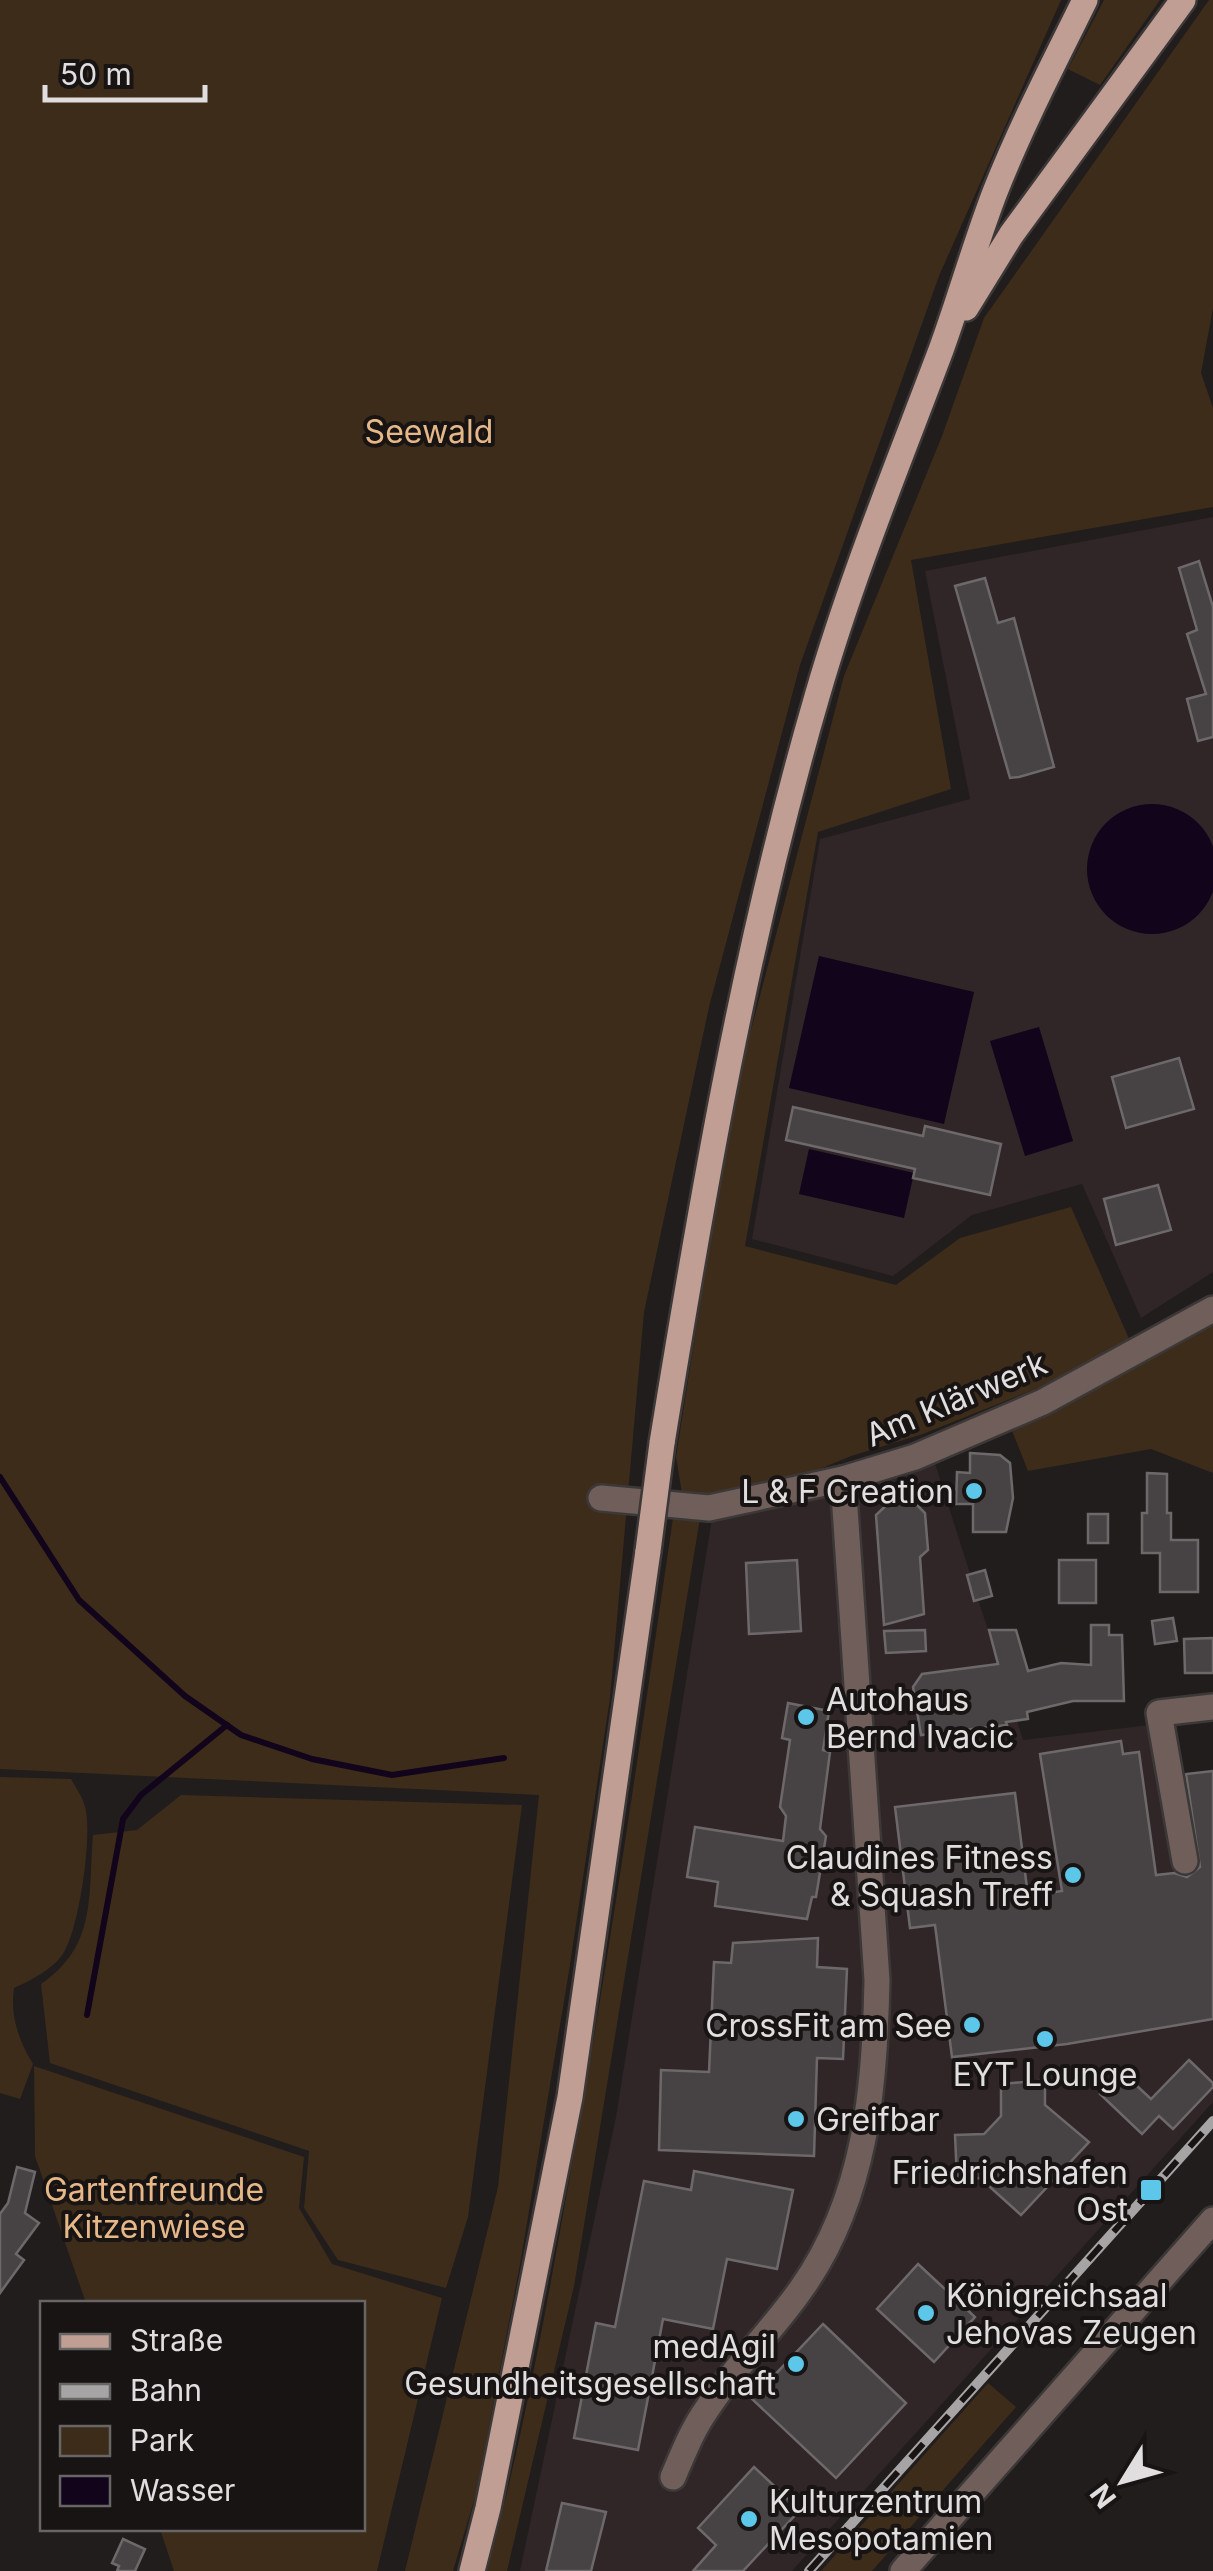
<svg xmlns="http://www.w3.org/2000/svg" width="1213" height="2571" viewBox="0 0 1213 2571" font-family="Inter,sans-serif">
<rect width="100%" height="100%" fill="#211d1d"/>
<g fill="#302527">
<path d="M1213,517V1272L1141,1318L1082,1184L972,1215L893,1276L752,1239L820,839L970,799L925,571Z"/>
<path d="M932,1454L1023,1740L1158,1724L1186,1894L1213,1892V2102L792,2571H520L616,2117L713,1512Z"/>
</g>
<g fill="#3d2c1a">
<path d="M0,0H1061L939,276L800,665L709,1007L644,1312L610,1698L569,1971L521,2259L476,2494L453,2571H405L498,2187L539,1795L0,1769Z"/>
<path d="M1104,0H1160L1100,85L1068,69Z"/>
<path d="M1209,0H1213V308L1201,373L1213,408V507L911,560L951,789L818,832L745,1246L896,1285L960,1238L1071,1207L1130,1341L1033,1390L923,1434L851,1456L760,1494L705,1503L682,1493L676,1457L731,1106L844,676L942,436L984,318Z"/>
<path d="M1213,1313V1473L1151,1449L1028,1471L1009,1423Z"/>
<path d="M673,1518H700L574,2286L507,2571H487C523,2439 547,2305 571,2170C610,1953 641,1736 673,1518Z"/>
<path d="M0,1777L71,1779C75,1787 83,1797 85,1807C93,1833 79,1929 64,1952C55,1968 30,1981 14,1988C10,2016 18,2039 33,2064L20,2099L0,2093Z"/>
<path d="M181,1795L522,1805L468,2217L446,2288L338,2260L304,2208L309,2151L50,2063L41,1984C97,1946 88,1896 93,1835L137,1830Z"/>
<path d="M34,2066L304,2157L299,2208L332,2264L442,2298L377,2571H174L160,2529L362,2528V2304L86,2303L35,2156Z"/>
<path d="M988,2383L1016,2407L872,2571H821Z"/>
</g>
<g fill="#11041b">
<circle cx="1152" cy="869" r="65"/>
<path d="M819,956L974,992L944,1124L789,1088Z"/>
<path d="M1039,1027L1073,1141L1025,1156L990,1041Z"/>
<path d="M809,1149L914,1173L904,1218L799,1194Z"/>
</g>
<g fill="none" stroke-linecap="round" stroke-linejoin="round">
<g stroke="#11041b" stroke-width="6">
<path d="M0,1477L79,1600L185,1696L241,1735L312,1759L392,1775L504,1758"/>
<path d="M87,2015L123,1819L141,1795L227,1725"/>
</g>
</g>
<g fill="#474345" stroke="#6d696b" stroke-width="2.5">
<path d="M1199,561L1213,607V737L1198,741L1187,699L1206,694L1187,634L1197,630L1179,568Z"/>
<path d="M985,578L998,623L1014,618L1054,767L1019,777L1010,778L955,586Z"/>
<path d="M1179,1058L1194,1109L1126,1128L1112,1077Z"/>
<path d="M793,1107L923,1136L925,1126L1001,1144L990,1195L913,1178L915,1169L786,1140Z"/>
<path d="M1158,1185L1171,1230L1116,1245L1104,1199Z"/>
<path d="M970,1453L1000,1455L1010,1463L1013,1498L1006,1532H973V1504H956L957,1472L970,1473Z"/>
<path d="M1147,1473L1167,1474V1513H1171V1540H1198V1592H1160V1553H1142V1513H1147Z"/>
<path d="M908,1496L925,1513L928,1550L920,1557L924,1614L884,1625L876,1515L894,1498Z"/>
<rect x="1088" y="1514" width="20" height="29"/>
<path d="M797,1560L801,1631L749,1634L746,1563Z"/>
<rect x="1059" y="1560" width="37" height="43"/>
<path d="M985,1570L992,1596L974,1601L967,1575Z"/>
<path d="M1173,1618L1177,1641L1155,1644L1152,1621Z"/>
<path d="M1091,1625H1109V1635H1122L1124,1701H1073L1027,1712L1028,1719L1006,1722L1007,1725L921,1735L913,1687L922,1674L998,1664L989,1630H1016L1028,1671L1061,1663L1091,1665Z"/>
<path d="M925,1630L926,1651L886,1653L884,1631Z"/>
<path d="M1213,1638V1673H1185L1184,1639Z"/>
<path d="M788,1703L829,1711L823,1750L830,1752L820,1829L826,1836L816,1897H812L807,1919L715,1906L718,1882L687,1877L695,1827L783,1841L786,1816L780,1807L790,1740L782,1738Z"/>
<path d="M1121,1741L1123,1754L1139,1752L1156,1875L1174,1873L1187,1877L1200,1867L1186,1774L1213,1771V2019L1067,2044L952,2057L935,1925L910,1928L895,1807L1015,1793L1028,1896L1062,1891L1040,1754Z"/>
<path d="M818,1938L817,1967L847,1969L843,2059L817,2058L814,2156L659,2150L661,2070L709,2072L714,1962L731,1963L733,1943Z"/>
<path d="M1189,2060L1213,2083V2087L1173,2129L1159,2116L1142,2134L1100,2094L1121,2071L1151,2099Z"/>
<path d="M1045,2080V2105L1089,2142L1021,2215L980,2178L957,2179L955,2135L984,2134L1001,2116V2084Z"/>
<path d="M17,2167L35,2172L25,2213L39,2223L16,2254L24,2260L0,2293V2214L8,2203Z"/>
<path d="M694,2171L793,2190L777,2269L727,2259L713,2329L663,2319L638,2450L574,2438L596,2323L615,2327L644,2181L691,2190Z"/>
<path d="M918,2264L975,2317L934,2362L877,2309Z"/>
<path d="M823,2324L906,2403L836,2478L752,2399Z"/>
<path d="M754,2467L800,2510L743,2571H693L716,2545L698,2528Z"/>
<path d="M562,2503L606,2512L591,2571H546Z"/>
<path d="M123,2539L145,2549L135,2571H117L119,2566L112,2563Z"/>
</g>
<g fill="none" stroke-linecap="round" stroke-linejoin="round">
<defs>
<g id="minor">
<path d="M601,1498L709,1508L843,1479L915,1457L1043,1402L1213,1309"/>
<path d="M1185,1861L1159,1713L1213,1707"/>
<path d="M673,2477C683,2454 692,2430 707,2409C735,2366 773,2330 802,2288C866,2197 875,2087 877,1980L843,1479"/>
<path d="M903,2571L1213,2220"/>
</g>
<g id="primary">
<path d="M966,308L1011,235L1183,0"/>
<path d="M662,1443C703,1191 746,939 818,693C852,576 898,464 941,350C960,298 975,244 995,192C1021,126 1054,63 1085,0"/>
<path d="M472,2571L488,2508L570,2097L648,1551"/>
</g>
</defs>
<use href="#minor" stroke="#3c3838" stroke-width="30"/>
<use href="#primary" stroke="#3c3838" stroke-width="30"/>
<use href="#minor" stroke="#6f5e59" stroke-width="25"/>
<use href="#primary" stroke="#c19e93" stroke-width="25"/>
<defs>
<path id="rail" d="M809,2571L1213,2121"/>
</defs>
<use href="#rail" stroke="#a7a4a5" stroke-width="10"/>
<use href="#rail" stroke="#181414" stroke-width="6" stroke-dasharray="19" stroke-linecap="butt"/>
<defs>
<path id="primary-bridge" d="M648,1551L662,1443"/>
</defs>
<use href="#primary-bridge" stroke="#3c3838" stroke-width="30" stroke-linecap="butt"/>
<use href="#primary-bridge" stroke="#c19e93" stroke-width="25"/>
</g>
<g fill="#5cc7e8" stroke="#181414" stroke-width="4">
<circle cx="974" cy="1491" r="10"/>
<circle cx="806" cy="1717" r="10"/>
<circle cx="1073" cy="1875" r="10"/>
<circle cx="972" cy="2025" r="10"/>
<circle cx="1045" cy="2039" r="10"/>
<circle cx="796" cy="2119" r="10"/>
<rect x="1139" y="2178" width="24" height="24" rx="5"/>
<circle cx="926" cy="2313" r="10"/>
<circle cx="796" cy="2364" r="10"/>
<circle cx="749" cy="2519" r="10"/>
</g>
<g text-anchor="middle" dominant-baseline="central" stroke-width="8" stroke-linejoin="round" paint-order="stroke">
<g font-size="32" fill="#e6b787" stroke="#181414">
<text x="429" y="431">Seewald</text>
<text x="154" y="2189">Gartenfreunde<tspan x="154" dy="37">Kitzenwiese</tspan></text>
</g>
<g font-size="32" fill="#e1dedf" stroke="#181414">
<text transform="translate(956 1399) rotate(-23)">Am Klärwerk</text>
</g>
<g font-size="32" fill="#e1dedf" stroke="#181414" text-anchor="end">
<text x="954" y="1491">L &amp; F Creation</text>
<text x="826" y="1699" text-anchor="start">Autohaus<tspan x="826" dy="37">Bernd Ivacic</tspan></text>
<text x="1053" y="1857">Claudines Fitness<tspan x="1053" dy="37">&amp; Squash Treff</tspan></text>
<text x="952" y="2025">CrossFit am See</text>
<text x="1045" y="2074" text-anchor="middle">EYT Lounge</text>
<text x="816" y="2119" text-anchor="start">Greifbar</text>
<text x="1128" y="2172">Friedrichshafen<tspan x="1128" dy="37">Ost</tspan></text>
<text x="946" y="2295" text-anchor="start">Königreichsaal<tspan x="946" dy="37">Jehovas Zeugen</tspan></text>
<text x="776" y="2346">medAgil<tspan x="776" dy="37">Gesundheitsgesellschaft</tspan></text>
<text x="769" y="2501" text-anchor="start">Kulturzentrum<tspan x="769" dy="37">Mesopotamien</tspan></text>
</g>
</g>
<rect x="40" y="2301" width="325" height="230" fill="#181414" stroke="#686565" stroke-width="2.5"/>
<rect x="60" y="2334" width="50" height="15" fill="#c19e93" stroke="#686565" stroke-width="2.5"/>
<text x="130" y="2351" font-size="30" fill="#e1dedf">Straße</text>
<rect x="60" y="2384" width="50" height="15" fill="#a7a4a5" stroke="#686565" stroke-width="2.5"/>
<text x="130" y="2401" font-size="30" fill="#e1dedf">Bahn</text>
<rect x="60" y="2426" width="50" height="30" fill="#3d2c1a" stroke="#686565" stroke-width="2.5"/>
<text x="130" y="2451" font-size="30" fill="#e1dedf">Park</text>
<rect x="60" y="2476" width="50" height="30" fill="#11041b" stroke="#686565" stroke-width="2.5"/>
<text x="130" y="2501" font-size="30" fill="#e1dedf">Wasser</text>
<g transform="translate(1123 2481) rotate(233)" stroke="#181414" stroke-width="8" paint-order="stroke">
<path d="M0-8L18 38L0 25L-18 38Z" fill="#e1dedf"/>
<text y="-15" font-size="28" font-weight="bold" text-anchor="middle" fill="#e1dedf">N</text>
</g>
<path d="M45 85v15h160v-15" fill="none" stroke="#e1dedf" stroke-width="5"/>
<text x="60" y="85" font-size="30" fill="#e1dedf" stroke="#181414" stroke-width="8" paint-order="stroke">50 m</text>
</svg>
